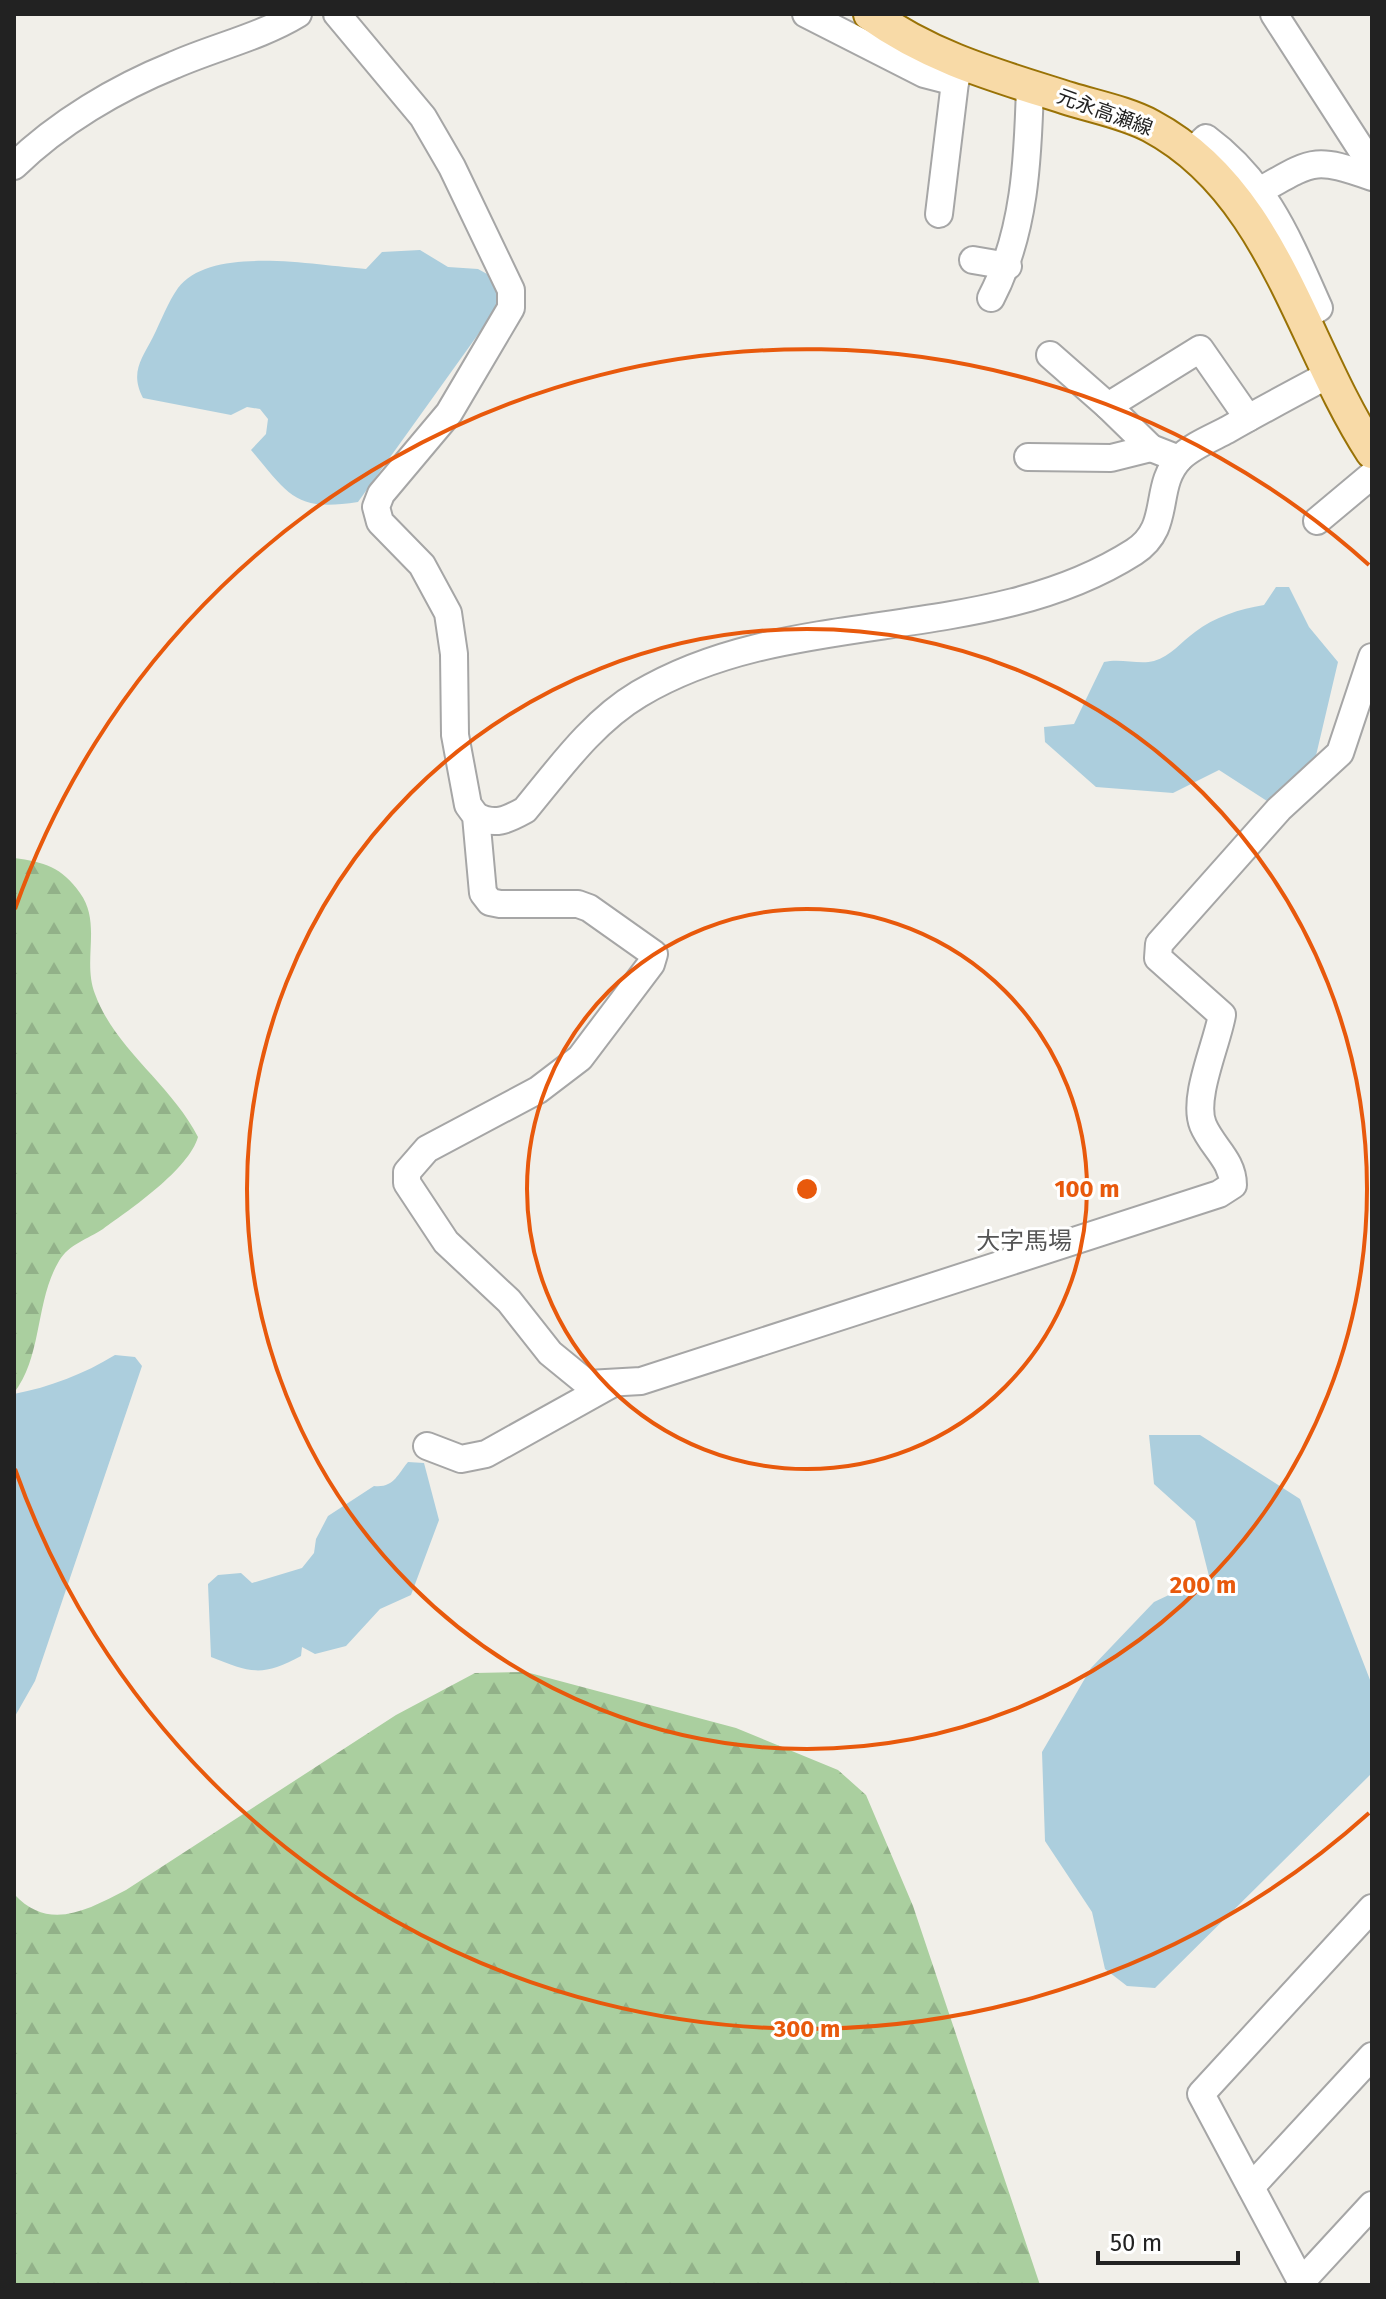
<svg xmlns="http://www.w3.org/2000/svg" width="1386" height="2299" viewBox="0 0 1386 2299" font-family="'Fira Sans','Noto Sans JP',sans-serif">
<defs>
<pattern id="forest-firs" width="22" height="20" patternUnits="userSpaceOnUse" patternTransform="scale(2)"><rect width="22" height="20" fill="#aacf9f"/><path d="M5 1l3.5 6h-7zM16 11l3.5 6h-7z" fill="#92b189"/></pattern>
</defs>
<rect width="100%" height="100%" fill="#f1efe9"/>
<g fill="url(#forest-firs)">
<path d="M14,858C44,862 62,867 80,893C102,923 82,961 95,994C115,1049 171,1084 198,1137C189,1169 131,1209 103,1229C88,1239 69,1244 59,1261C35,1301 43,1355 14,1393Z"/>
<path d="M526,1672L736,1728L838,1770L866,1795L913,1906L1040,2285H14V1894C49,1932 87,1910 126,1890L396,1715L475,1673Z"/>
</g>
<g fill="#accedd">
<path d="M420,250L448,267L478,269L498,280L500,294L492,315L358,502C295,512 289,495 251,450L266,434L268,419L260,409L247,407L231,415L143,398C130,373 141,360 153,337C161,321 168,302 178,288C211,244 317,266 366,269L382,252Z"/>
<path d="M1276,587H1289L1309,627L1338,662L1314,764L1267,801L1219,770L1173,793L1096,787L1045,742L1044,727L1074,724L1104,662C1121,658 1139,665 1154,661C1171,656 1181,642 1195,632C1214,617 1240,609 1264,605Z"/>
<path d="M115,1355L135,1357L142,1366L35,1681L14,1718V1394C50,1387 84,1374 115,1355Z"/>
<path d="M1149,1435H1200L1300,1499L1372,1685L1371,1774L1155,1988L1127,1986L1105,1969L1092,1912L1045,1841L1042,1752L1091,1668L1154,1602L1209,1576L1195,1521L1154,1484Z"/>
<path d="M408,1462L424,1463L439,1520L411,1595L380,1609L346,1646L315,1654L302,1647L301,1656C262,1677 251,1673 211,1657L208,1584L218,1575L241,1573L252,1583L302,1568L314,1553L316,1539L328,1516L374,1486C394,1488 397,1475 408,1462Z"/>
</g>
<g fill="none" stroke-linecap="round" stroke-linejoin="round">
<defs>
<g id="minor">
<path d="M337,14L423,117L452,167L511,290V308L449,413L381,494L376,507L380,522L422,565L448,613L454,654L455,735L468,805L476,816L483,893L490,902L500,904H578L589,908L654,954L651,964L580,1058L538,1090L427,1149L407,1172V1183L446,1242L509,1301L550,1353L588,1384L641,1381L1219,1194L1233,1185C1233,1160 1212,1147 1203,1125C1192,1098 1217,1044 1222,1015L1158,958L1159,944L1279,809L1340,753L1372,657"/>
<path d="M806,14L924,74L955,82L961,65"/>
<path d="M1274,14L1372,166"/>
<path d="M1191,152L1206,138C1267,183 1289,241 1319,308L1301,319"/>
<path d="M14,166C58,123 117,88 174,65C215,47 260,37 298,14"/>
<path d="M1261,190C1314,160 1314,157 1372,177"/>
<path d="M939,214L955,82"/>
<path d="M973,260L1008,266"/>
<path d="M991,298C1025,233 1028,159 1030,86"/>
<path d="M1050,355L1108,406"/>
<path d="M1028,457L1111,458L1151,448"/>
<path d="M1179,459L1151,448L1108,406L1200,349L1248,418"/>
<path d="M1317,521L1372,475"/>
<path d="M476,816C495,826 507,820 525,810C559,769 592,722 639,694C790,604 985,647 1134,552C1173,527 1152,487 1180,458C1192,446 1212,438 1227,430C1260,411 1294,393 1328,375"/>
<path d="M427,1446L461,1459L486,1454L610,1385"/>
<path d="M1251,2187L1372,2056"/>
<path d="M1302,2281L1372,2205"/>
<path d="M1303,2285L1201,2094L1372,1908"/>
</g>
<path id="major" d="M870,14C933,59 998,76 1070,99C1096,107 1127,113 1151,126C1273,191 1301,343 1372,452"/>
</defs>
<use href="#minor" stroke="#a6a6a6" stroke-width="30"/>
<use href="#major" stroke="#997206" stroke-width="36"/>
<use href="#minor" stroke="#fff" stroke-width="26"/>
<use href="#major" stroke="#f8daa7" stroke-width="32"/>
</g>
<g fill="none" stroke="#e8590c" stroke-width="4">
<circle cx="807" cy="1189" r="280"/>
<circle cx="807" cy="1189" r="560"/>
<path d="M1369 1813A840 840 0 0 1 15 1469M15 909A840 840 0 0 1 1369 565"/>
</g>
<g text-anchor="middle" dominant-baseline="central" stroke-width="6" stroke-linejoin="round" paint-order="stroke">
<g font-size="20" fill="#222" stroke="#fff">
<text transform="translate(1105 112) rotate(20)">元永高瀬線</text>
</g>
<g font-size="24" fill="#555" stroke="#fff">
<text x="1024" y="1241">大字馬場</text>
</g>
</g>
<circle cx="807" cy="1189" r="12" fill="#e8590c" stroke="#fff" stroke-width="4"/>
<g font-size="24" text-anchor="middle" font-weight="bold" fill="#e8590c" stroke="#fff" stroke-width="6" stroke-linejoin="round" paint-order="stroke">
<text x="1087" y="1197">100 m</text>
<text x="1203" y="1593">200 m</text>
<text x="807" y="2037">300 m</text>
</g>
<rect width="1386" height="2299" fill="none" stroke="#222222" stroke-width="32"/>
<path d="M1098 2251v12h140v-12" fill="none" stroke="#222222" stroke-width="4"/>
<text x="1110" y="2251" font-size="24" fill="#222222" stroke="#ffffff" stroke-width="6" paint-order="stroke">50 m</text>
</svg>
